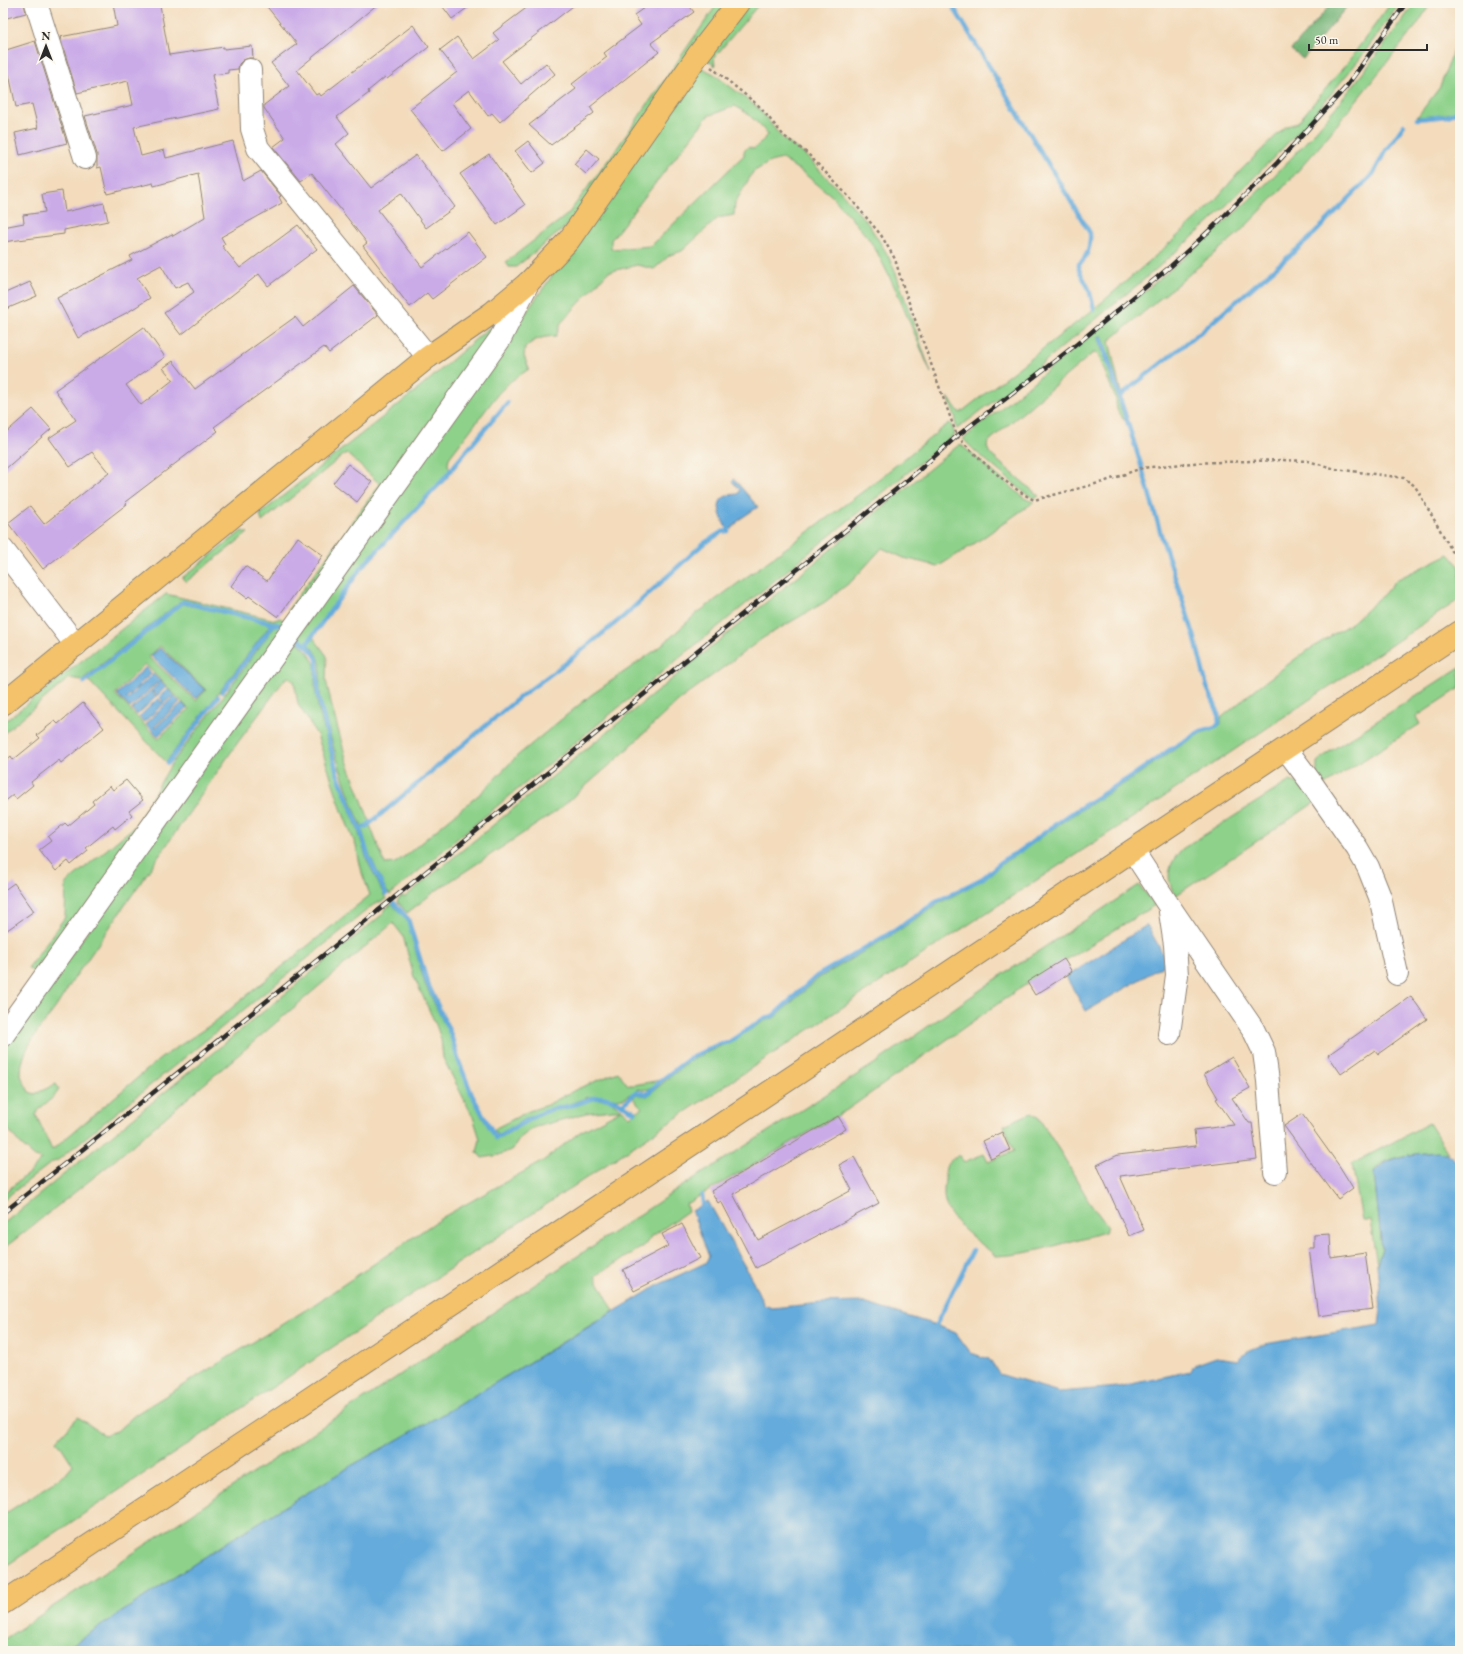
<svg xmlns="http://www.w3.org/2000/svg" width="1463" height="1654" viewBox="0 0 1463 1654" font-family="'EB Garamond',serif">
<rect width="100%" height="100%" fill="#fbf7ec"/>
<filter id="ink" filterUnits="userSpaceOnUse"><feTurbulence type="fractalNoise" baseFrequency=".025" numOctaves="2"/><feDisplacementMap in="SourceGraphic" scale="8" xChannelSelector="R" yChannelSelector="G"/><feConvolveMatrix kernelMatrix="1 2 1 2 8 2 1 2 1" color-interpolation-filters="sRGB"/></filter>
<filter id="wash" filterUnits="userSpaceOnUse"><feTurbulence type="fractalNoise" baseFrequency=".012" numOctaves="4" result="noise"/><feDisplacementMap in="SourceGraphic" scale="16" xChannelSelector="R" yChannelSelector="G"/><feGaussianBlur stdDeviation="0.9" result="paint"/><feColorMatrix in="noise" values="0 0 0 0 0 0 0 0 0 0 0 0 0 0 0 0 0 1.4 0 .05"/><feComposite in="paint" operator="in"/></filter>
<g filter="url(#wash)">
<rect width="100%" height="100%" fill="#f3dbbc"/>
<g fill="#8dd18a" stroke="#5c7e5a" fill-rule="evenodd">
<path d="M718,3H727L572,222L516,267H509L506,262L568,214L615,151Z"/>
<path d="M750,3H760L718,53L714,58L715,66L706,59Z"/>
<path d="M1391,3H1400L1359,60L1312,117L1280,151L1211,221L1147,277L1032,372L957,429L955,421L956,419L948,397L960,413L1094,309L1160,252L1209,207L1241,170L1285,127L1298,122L1347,63Z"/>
<path d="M1415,3H1431L1417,25L1319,147L1281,190L1239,233L1109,341L1121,393L1102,335L1098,337L1125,421C1118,414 1116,410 1116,400L1098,354L1093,353L988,442L987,447L990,454L1039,496L1034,498L1025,493L975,451L963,439C1017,395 1070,352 1123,309C1174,267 1224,225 1271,179C1324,126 1371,64 1415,3Z"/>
<path d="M1460,33V108C1453,116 1428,116 1417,117L1440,87Z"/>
<path d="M700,67L714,74L758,108L783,139L805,155L841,192L869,225L886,252L894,268L931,373L896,290L877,252L868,238L832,196L802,172L782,159L770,162L753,172L735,203L734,215L718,218L682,251L670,255L654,269L637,265L608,272L561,323L556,336C543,337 535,338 525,348L524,356L529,369L511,381L498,394L449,458L448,465L451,469L443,479L362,566L306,644L300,638L298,639V642L308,652L313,661L315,665V688L318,707L335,770L358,830L367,860L386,899L380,902H377L58,1160L51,1163L3,1200V1194L30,1172L42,1159L35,1157L21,1145L3,1123V1046L39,1000ZM735,106C748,113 759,123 768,135L754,149L748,147L744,151V155L651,246L611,249V240L708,116ZM289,677L294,681L298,704L317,735L342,811L356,846L362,873L370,895L212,1024L161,1058L52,1150L36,1115C41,1103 54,1101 59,1089L56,1084L35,1094L29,1092C27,1087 21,1079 21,1073C22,1045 44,1025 58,1004C67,990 75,976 85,963L236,745L285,679Z"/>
<path d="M504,318L292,613L288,610L380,484L346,453L262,522L260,514L422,386L485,331Z"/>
<path d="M949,423L951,424L955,434L458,838L390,895L386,890L367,849L362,829L370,825L385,864L395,863L405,856L482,792L517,756L591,695L660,647L696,614L861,493Z"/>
<path d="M960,444L1022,496L1028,500L1034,502L971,546L937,567L929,564L904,558L882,548L853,580L825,602L763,638L678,701L619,757L557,811L437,890L407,913L397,901L402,896L405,897Z"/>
<path d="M242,531L248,533L186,582L182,578Z"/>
<path d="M1449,554L1460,567V599L1158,801L876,985L409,1296L3,1568V1515L66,1474L73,1465L57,1440L78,1417L104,1435L117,1431L136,1414L312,1306L443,1217L543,1161L580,1132L621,1110H612L586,1113L533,1128L520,1138L513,1149L499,1155L482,1158L477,1152L480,1139L473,1117L443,1058L441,1039L436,1025L414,977L403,936L393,923L108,1166L3,1249V1224L383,914L384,910L392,904L407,920L425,984L450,1036L472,1096L482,1117L496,1140L537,1116L555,1109L571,1107L594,1099H602L611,1101L630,1116L642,1108L633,1098L636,1094L647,1096L691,1060L725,1044L729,1043L764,1021L774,1018L819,978L895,933L938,904L984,879L1006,861L1021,852L1065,820L1130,780L1169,753L1201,733L1217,728L1221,724V718L1258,687L1302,654L1353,622L1384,594L1396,580Z"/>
<path d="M166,594L275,620L280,618L285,621L286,625L39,976L28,968L65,917L66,883L135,826L172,763L225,694L277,623L181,601L82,680L69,678L3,734V723Z"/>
<path d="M183,604L271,624L166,762L88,680ZM160,646L206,690L196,701L149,657ZM145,664L189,709L158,739L115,694Z"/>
<path d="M313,637L327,656L326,680L333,711L346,758L370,822L362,827C348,795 338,764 329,731C325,718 321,705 320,692C318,670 327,661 308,644Z"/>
<path d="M1460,667V688L1416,717L1420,724L1323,786L1317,775V762L1329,752Z"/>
<path d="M1290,781L1305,786L1317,801L1175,896C1165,876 1168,865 1182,849Z"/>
<path d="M1139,885L1155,905L1016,991L847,1110L686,1204L688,1211L651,1237L644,1246L595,1276L614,1311L450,1410L351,1466L232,1539L63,1651H3V1640L690,1181L874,1064L999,977Z"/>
<path d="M618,1072L628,1085H634L660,1080C653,1087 648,1092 638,1089L624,1098L617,1099L601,1096L588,1097L567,1105L553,1107L527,1118L498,1135L494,1129L529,1111L547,1105L577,1089Z"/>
<path d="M1031,1113L1038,1117L1063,1156L1089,1201L1108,1227L1105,1232C1069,1241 1032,1255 996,1256C981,1243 952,1224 946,1205C943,1197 944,1189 945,1180C945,1165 946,1163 959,1155L964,1162L984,1154L988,1162L1014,1151L1004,1125Z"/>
<path d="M1429,1123L1448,1153C1432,1151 1393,1155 1380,1165C1377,1167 1375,1170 1374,1173L1382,1248L1377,1265L1370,1220H1362L1352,1164Z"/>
</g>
<path fill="#72b376" stroke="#4e6f50" d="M1332,3H1350L1303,59L1291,50Z"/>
<g fill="#65abdb" stroke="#486b83">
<path d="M734,479L758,507L740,519L732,529L725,526C717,508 714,495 738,494L740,490L732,481Z"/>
<path d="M160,648L205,690L196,699L151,656Z"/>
<path d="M146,667L151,673L126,698L127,699L153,674L166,687L157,696L153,691L152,692L156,697L137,715L132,709L158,684L157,683L130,708L117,694Z"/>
<path d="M168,689L180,702L154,727L155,728L182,703L187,708L158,736L146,724L172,698L171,697L144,722L139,717L158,698L161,702L163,701L159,697Z"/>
<path d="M1147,925L1168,963L1086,1011L1066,977Z"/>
<path d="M1437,1152C1451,1154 1453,1156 1460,1168V1651H63L232,1539L351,1466L450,1410L660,1284L705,1263L709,1257L692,1211L708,1201L753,1281L764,1305L772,1308L821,1303L861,1302L936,1325L956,1333L971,1353L989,1359L999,1374L1059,1392L1118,1387L1190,1371L1194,1365L1216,1357L1238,1360L1250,1350L1265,1344L1379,1325L1381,1309L1377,1265L1382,1248L1374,1173C1387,1155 1417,1154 1437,1152Z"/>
</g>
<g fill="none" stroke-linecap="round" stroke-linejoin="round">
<g stroke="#65abdb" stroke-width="4.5">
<path d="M951,3L1090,233C1091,244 1088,257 1079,264V270L1089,289L1094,309"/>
<path d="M1417,119L1448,116L1460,111"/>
<path d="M1120,396L1203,330L1309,239L1373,174L1385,152L1404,125"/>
<path d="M299,639L313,652L317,659L318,695L337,773L360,829L368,856L386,894"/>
<path d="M306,645L362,567L444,479L459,460L507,403"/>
<path d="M84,682L183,602L279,625"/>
<path d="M222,692L274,624"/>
<path d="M168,763L218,697"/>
<path d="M360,829L367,826L521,696L566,663L624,616L703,544L722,532L728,531L729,526"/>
<path d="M394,903L408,919L427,982L451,1035L458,1059L472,1095L496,1138L537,1115L553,1109L570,1106L594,1098L602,1097L616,1101L635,1112"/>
<path d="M622,1105L636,1092L647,1094L663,1079L690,1058L719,1044L729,1042L763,1019L773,1016L817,976L894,931L936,902L983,878L1005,859L1020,851L1064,818L1129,778L1168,751L1201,731L1216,727L1219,723L1218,712L1207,687L1194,635L1162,538L1142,468L1101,338"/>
<path d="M702,1195L704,1209"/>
<path d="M936,1325L973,1250"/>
</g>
</g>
<g id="blocks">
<g fill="#caabe8">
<path d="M3,3H24L26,13L3,19Z"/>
<path d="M113,3H152L153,6L160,5L169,55L224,47V49L252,46L253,58H249L243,60L239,64L238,69L228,70V73L212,75L219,109L134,127L141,156L164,150L166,158L233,141L243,181L261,171L281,196L279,197L282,203L221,237L225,244L222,246L240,268L298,225L317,249L268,286L259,274L181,335L164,313L194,292L188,282L175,288L161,265L137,278L150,298L128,312L78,338L57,298L132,260L130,256L172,234L173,236L205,217L198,174L154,186L153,183L107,194L101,167L97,168V154L85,116L133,105L128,81L77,93L60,37L117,26Z"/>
<path d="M264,3H379L297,70L316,95L319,93L321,96L413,25L429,47L387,79L385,77L368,91L369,93L337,117L349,133L336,144L371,188L416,155L455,207L426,228L401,193L378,210L422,267L468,232L487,257L432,299L427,293L410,307L363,246L367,243L312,173L301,181L273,147L285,138L264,108V105L289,86L271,63L297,44Z"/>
<path d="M440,3H474L452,19Z"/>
<path d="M533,3H577L502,61L521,84L546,63L555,74L500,122L492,113L488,116L469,90L452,103L471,129L443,151L410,109L457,72L440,50L457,37L474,59L499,40L493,33Z"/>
<path d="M651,3H687L694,12L651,43L659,52L590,107L594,113L551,145L529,125L576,89L572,84L607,57L604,53L641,25L634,15Z"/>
<path d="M35,41L67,143L20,155L15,133L38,128L32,104L16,107L9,74L3,76V51Z"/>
<path d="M528,141L545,163L532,173L515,151Z"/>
<path d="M587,149L599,159L586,174L574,164Z"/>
<path d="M489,154L525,205L497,225L460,174Z"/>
<path d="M62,191L65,212L104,203L108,221L64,230V234L3,242V227L24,223L23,215L45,212L42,194Z"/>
<path d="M30,282L37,296L6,309L3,302V294Z"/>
<path d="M354,286L378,315L329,353L324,347L214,427L218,431L125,502L127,504L43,569L8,523L30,506L44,524L109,473L92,452L70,467L49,438L76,420L55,390L144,327L165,357L126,385L141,405L173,380L163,368L173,361L195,389L295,317L303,327Z"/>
<path d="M33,409L51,429L3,471V435Z"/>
<path d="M348,464L372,482L357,502L333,483Z"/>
<path d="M298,537L323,555L278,617L249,596L247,598L231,586L245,566L267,581Z"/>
<path d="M83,703L104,728L61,763L59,760L31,782L33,785L16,799L13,795L3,803V763L11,756L13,760L40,738L37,735L55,721L58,724Z"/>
<path d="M126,780L143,800L129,811L132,815L115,829L113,826L86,848L88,851L71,865L68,861L56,871L39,850L51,841L48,837L65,823L68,826L94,804L92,801L110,786L113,790Z"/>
<path d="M14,883L34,911L3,933V891Z"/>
<path d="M1064,959L1072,972L1035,995L1027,982Z"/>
<path d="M1411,996L1427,1019L1378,1054L1375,1050L1341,1074L1328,1055Z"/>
<path d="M1232,1057L1250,1088L1232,1098L1249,1123H1252L1257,1159L1120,1176L1144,1230L1129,1236L1097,1165L1118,1155L1196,1146L1194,1130L1234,1125L1216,1099L1218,1098L1204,1074Z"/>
<path d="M1302,1114L1340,1167L1353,1188L1338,1199L1284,1126Z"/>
<path d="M838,1116L846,1129L733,1194L758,1240L852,1190L839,1165L854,1157L879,1203L756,1268L721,1201L718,1203L711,1191Z"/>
<path d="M1002,1132L1010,1150L991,1159L983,1141Z"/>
<path d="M682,1224L700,1258L634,1291L623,1270L668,1246L662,1234Z"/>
<path d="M1330,1234L1331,1258L1365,1253L1373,1309L1318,1316L1309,1248H1314V1235Z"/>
</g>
</g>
</g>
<g filter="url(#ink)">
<use href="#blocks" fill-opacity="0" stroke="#8f8374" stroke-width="1"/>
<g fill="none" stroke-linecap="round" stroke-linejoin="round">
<defs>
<g id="minor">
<path d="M36,3L85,158"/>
<path d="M250,70L252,129L258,148L428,357"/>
<path d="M3,550L76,645"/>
<path d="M1286,749L1310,781L1357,848L1368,867L1380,897L1397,974"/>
<path d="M1133,851L1169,906L1253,1029L1264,1052L1268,1081L1275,1172"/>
<path d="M1169,1034L1177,975L1175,945L1170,912"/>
<path d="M3,1035L500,339L528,283"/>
</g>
<path id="major" d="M3,704L428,357L492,313L528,283L569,240L698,55L738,3"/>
<path id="highway" d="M3,1603L1460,632"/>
</defs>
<use href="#minor" stroke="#8f8374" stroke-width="24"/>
<use href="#major" stroke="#8f8374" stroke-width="24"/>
<use href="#highway" stroke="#8f8374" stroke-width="24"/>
<path stroke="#8f8374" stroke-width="2.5" stroke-dasharray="3 3" stroke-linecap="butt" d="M711,67L759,106L784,136L807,153L850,198L881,235L895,259L903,286L957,436C978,458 1007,486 1034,500L1103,482L1142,468L1192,463L1282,460L1308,461L1336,469L1404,478L1415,486L1452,551L1460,558"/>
<use href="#minor" stroke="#fff" stroke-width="22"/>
<use href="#major" stroke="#f3c26a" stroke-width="22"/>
<use href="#highway" stroke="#f3c26a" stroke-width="22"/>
<defs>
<path id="rail" d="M3,1213C307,971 607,723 909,479L957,436L1077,344L1171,266L1210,230L1277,163L1346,87L1406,3"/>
</defs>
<use href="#rail" stroke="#2b2b2b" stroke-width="4.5"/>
<use href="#rail" stroke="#fbf7ec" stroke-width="3" stroke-dasharray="9" stroke-linecap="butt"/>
</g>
</g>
<rect width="1463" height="1654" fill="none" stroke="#fbf7ec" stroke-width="16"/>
<g transform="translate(46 46)" stroke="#fbf7ec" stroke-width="3" paint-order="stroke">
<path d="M0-3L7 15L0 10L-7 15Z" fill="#2b2b2b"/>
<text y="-6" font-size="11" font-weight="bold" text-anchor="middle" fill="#2b2b2b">N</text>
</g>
<path d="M1309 44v6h118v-6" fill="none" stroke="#2b2b2b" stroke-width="2"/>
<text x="1315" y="44" font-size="12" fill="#2b2b2b" stroke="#fbf7ec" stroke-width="3" paint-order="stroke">50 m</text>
</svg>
